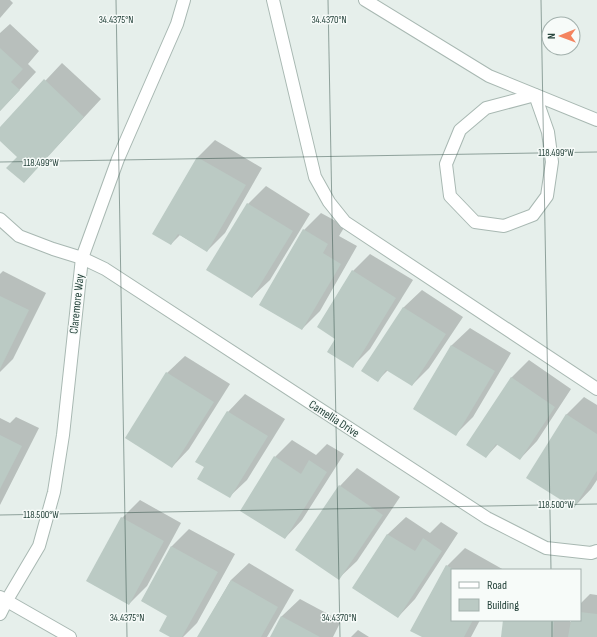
<svg xmlns="http://www.w3.org/2000/svg" width="597" height="637" viewBox="0 0 597 637" font-family="'Sofia Sans Condensed',sans-serif">
<rect width="100%" height="100%" fill="#e6efeb"/>
<g fill="#0003">
<path d="M0,0H10L13,3L0,18Z"/>
<path d="M10,24L39,51L28,64L36,72L0,111V33Z"/>
<path d="M62,63L101,99L24,182L18,157L0,140V129Z"/>
<path d="M215,140L262,168L225,233L207,251L180,235L171,244L154,234L198,157Z"/>
<path d="M266,186L310,214L270,280L252,297L248,204Z"/>
<path d="M321,213L345,226L339,236L357,246L320,311L302,329L304,230Z"/>
<path d="M370,254L413,280L370,349L353,366L337,338L353,271Z"/>
<path d="M3,271L46,293L13,359L0,372V274Z"/>
<path d="M422,290L463,317L429,368L412,385L388,370L377,381L363,371L404,307Z"/>
<path d="M470,328L511,353L473,417L456,434L414,409L452,345Z"/>
<path d="M185,356L230,384L189,449L172,467L167,373Z"/>
<path d="M529,360L571,389L537,441L520,459L498,444L486,457L511,378Z"/>
<path d="M245,394L285,419L247,480L229,497L205,467L228,412Z"/>
<path d="M584,397L597,405V480L591,489L574,507L566,415Z"/>
<path d="M16,417L39,428L0,505V418L10,423Z"/>
<path d="M292,440L316,455L327,444L344,454L302,520L285,538L275,457Z"/>
<path d="M357,468L400,497L357,561L339,578L297,549L340,486Z"/>
<path d="M140,500L181,523L147,586L129,604L122,518Z"/>
<path d="M406,517L430,533L441,522L458,533L415,599L398,617L354,588L388,534Z"/>
<path d="M189,529L235,554L197,623L183,637H172L169,615L142,601L172,546Z"/>
<path d="M465,548L504,570H452V620H480L471,637H424L447,566Z"/>
<path d="M249,563L294,590L267,637H198L231,580Z"/>
<path d="M590,594L597,595V637H502L504,620H570V622H571L572,620H580V604Z"/>
<path d="M300,599L341,621L333,637H271L282,616Z"/>
<path d="M358,630L369,637H351Z"/>
</g>
<g fill="#bbcac4">
<path d="M0,48L23,69L11,82L20,90L0,111Z"/>
<path d="M44,79L84,117L24,183L6,168L17,157L0,141V127Z"/>
<path d="M197,157L246,185L207,252L178,234L171,245L152,234Z"/>
<path d="M247,203L293,231L252,298L206,270Z"/>
<path d="M303,229L328,244L323,253L341,264L302,330L259,305Z"/>
<path d="M352,270L396,298L353,368L327,352L335,339L317,327Z"/>
<path d="M0,296L29,310L0,369Z"/>
<path d="M403,307L446,334L412,386L386,370L378,382L361,371Z"/>
<path d="M451,345L495,371L456,436L413,409Z"/>
<path d="M166,372L214,402L172,468L125,438Z"/>
<path d="M511,377L555,407L520,460L496,444L486,458L466,445Z"/>
<path d="M227,411L268,436L230,498L197,479L204,467L195,462Z"/>
<path d="M566,414L597,434V471L574,508L526,478Z"/>
<path d="M0,435L22,446L0,489Z"/>
<path d="M274,456L301,474L309,460L327,472L285,539L240,511Z"/>
<path d="M339,485L383,515L339,580L295,550Z"/>
<path d="M121,517L164,541L129,605L86,581Z"/>
<path d="M387,534L415,551L423,538L442,551L398,618L352,588Z"/>
<path d="M171,546L218,572L182,637H170L159,631L167,616L141,601Z"/>
<path d="M446,565L455,570H452V620H473L464,637H422L410,631Z"/>
<path d="M231,580L278,607L261,637H197Z"/>
<path d="M580,612L597,614V637H568L571,620H580Z"/>
<path d="M281,616L320,637H270Z"/>
<path d="M503,620H554L553,637H501Z"/>
</g>
<g fill="none" stroke-linecap="round" stroke-linejoin="round">
<defs>
<g id="minor">
<path d="M273,0L315,177L329,202L345,222L597,389"/>
<path d="M365,0L489,76L597,120"/>
<path d="M535,95L548,132L552,162L547,196L533,215L504,226L475,222L450,196L446,164L460,130L486,108Z"/>
<path d="M0,219L19,236L53,249L82,258L105,269L487,518L546,548L591,553L597,551"/>
<path d="M0,597L70,637"/>
<path d="M0,614L7,600L39,546L54,492L63,435L82,258L118,159L177,24L184,0"/>
</g>
</defs>
<use href="#minor" stroke="#a8b8b2" stroke-width="14"/>
<use href="#minor" stroke="#fff" stroke-width="12"/>
</g>
<path fill="none" stroke="#24423a" stroke-width="1" stroke-opacity="0.45" d="M116,0L127,637M328,0L340,637M541,0L551,570M0,162L597,152M0,515L597,504M552,620V637"/>
<g text-anchor="middle" dominant-baseline="central" stroke-width="3" stroke-linejoin="round" paint-order="stroke">
<g font-size="12" fill="#24423a" stroke="#f7fbf9">
<text transform="translate(77 304) rotate(-84)">Claremore Way</text>
<text transform="translate(334 419) rotate(33)">Camellia Drive</text>
</g>
</g>
<g font-size="10" text-anchor="middle" fill="#24423a" stroke="#f7fbf9" stroke-width="3" stroke-linejoin="round" paint-order="stroke">
<text x="116" y="23">34.4375°N</text>
<text x="329" y="23">34.4370°N</text>
<text x="556" y="156">118.499°W</text>
<text x="41" y="166">118.499°W</text>
<text x="556" y="508">118.500°W</text>
<text x="41" y="518">118.500°W</text>
<text x="127" y="621">34.4375°N</text>
<text x="339" y="621">34.4370°N</text>
</g>
<rect x="451" y="569" width="130" height="52" fill="#f7fbf9" stroke="#a3b1ad"/>
<rect x="459" y="582" width="20" height="6" fill="#ffffff" stroke="#a3b1ad"/>
<text x="487" y="589" font-size="12" fill="#24423a">Road</text>
<rect x="459" y="599" width="20" height="12" fill="#bbcac4" stroke="#a3b1ad"/>
<text x="487" y="609" font-size="12" fill="#24423a">Building</text>
<g transform="translate(561 36) rotate(269)"><circle r="19" fill="#f7fbf9" stroke="#a3b1ad"/>
<path d="M0-3L7 15L0 10L-7 15Z" fill="#f4845f"/>
<text y="-6" font-size="11" font-weight="bold" text-anchor="middle" fill="#24423a">N</text>
</g>
</svg>
